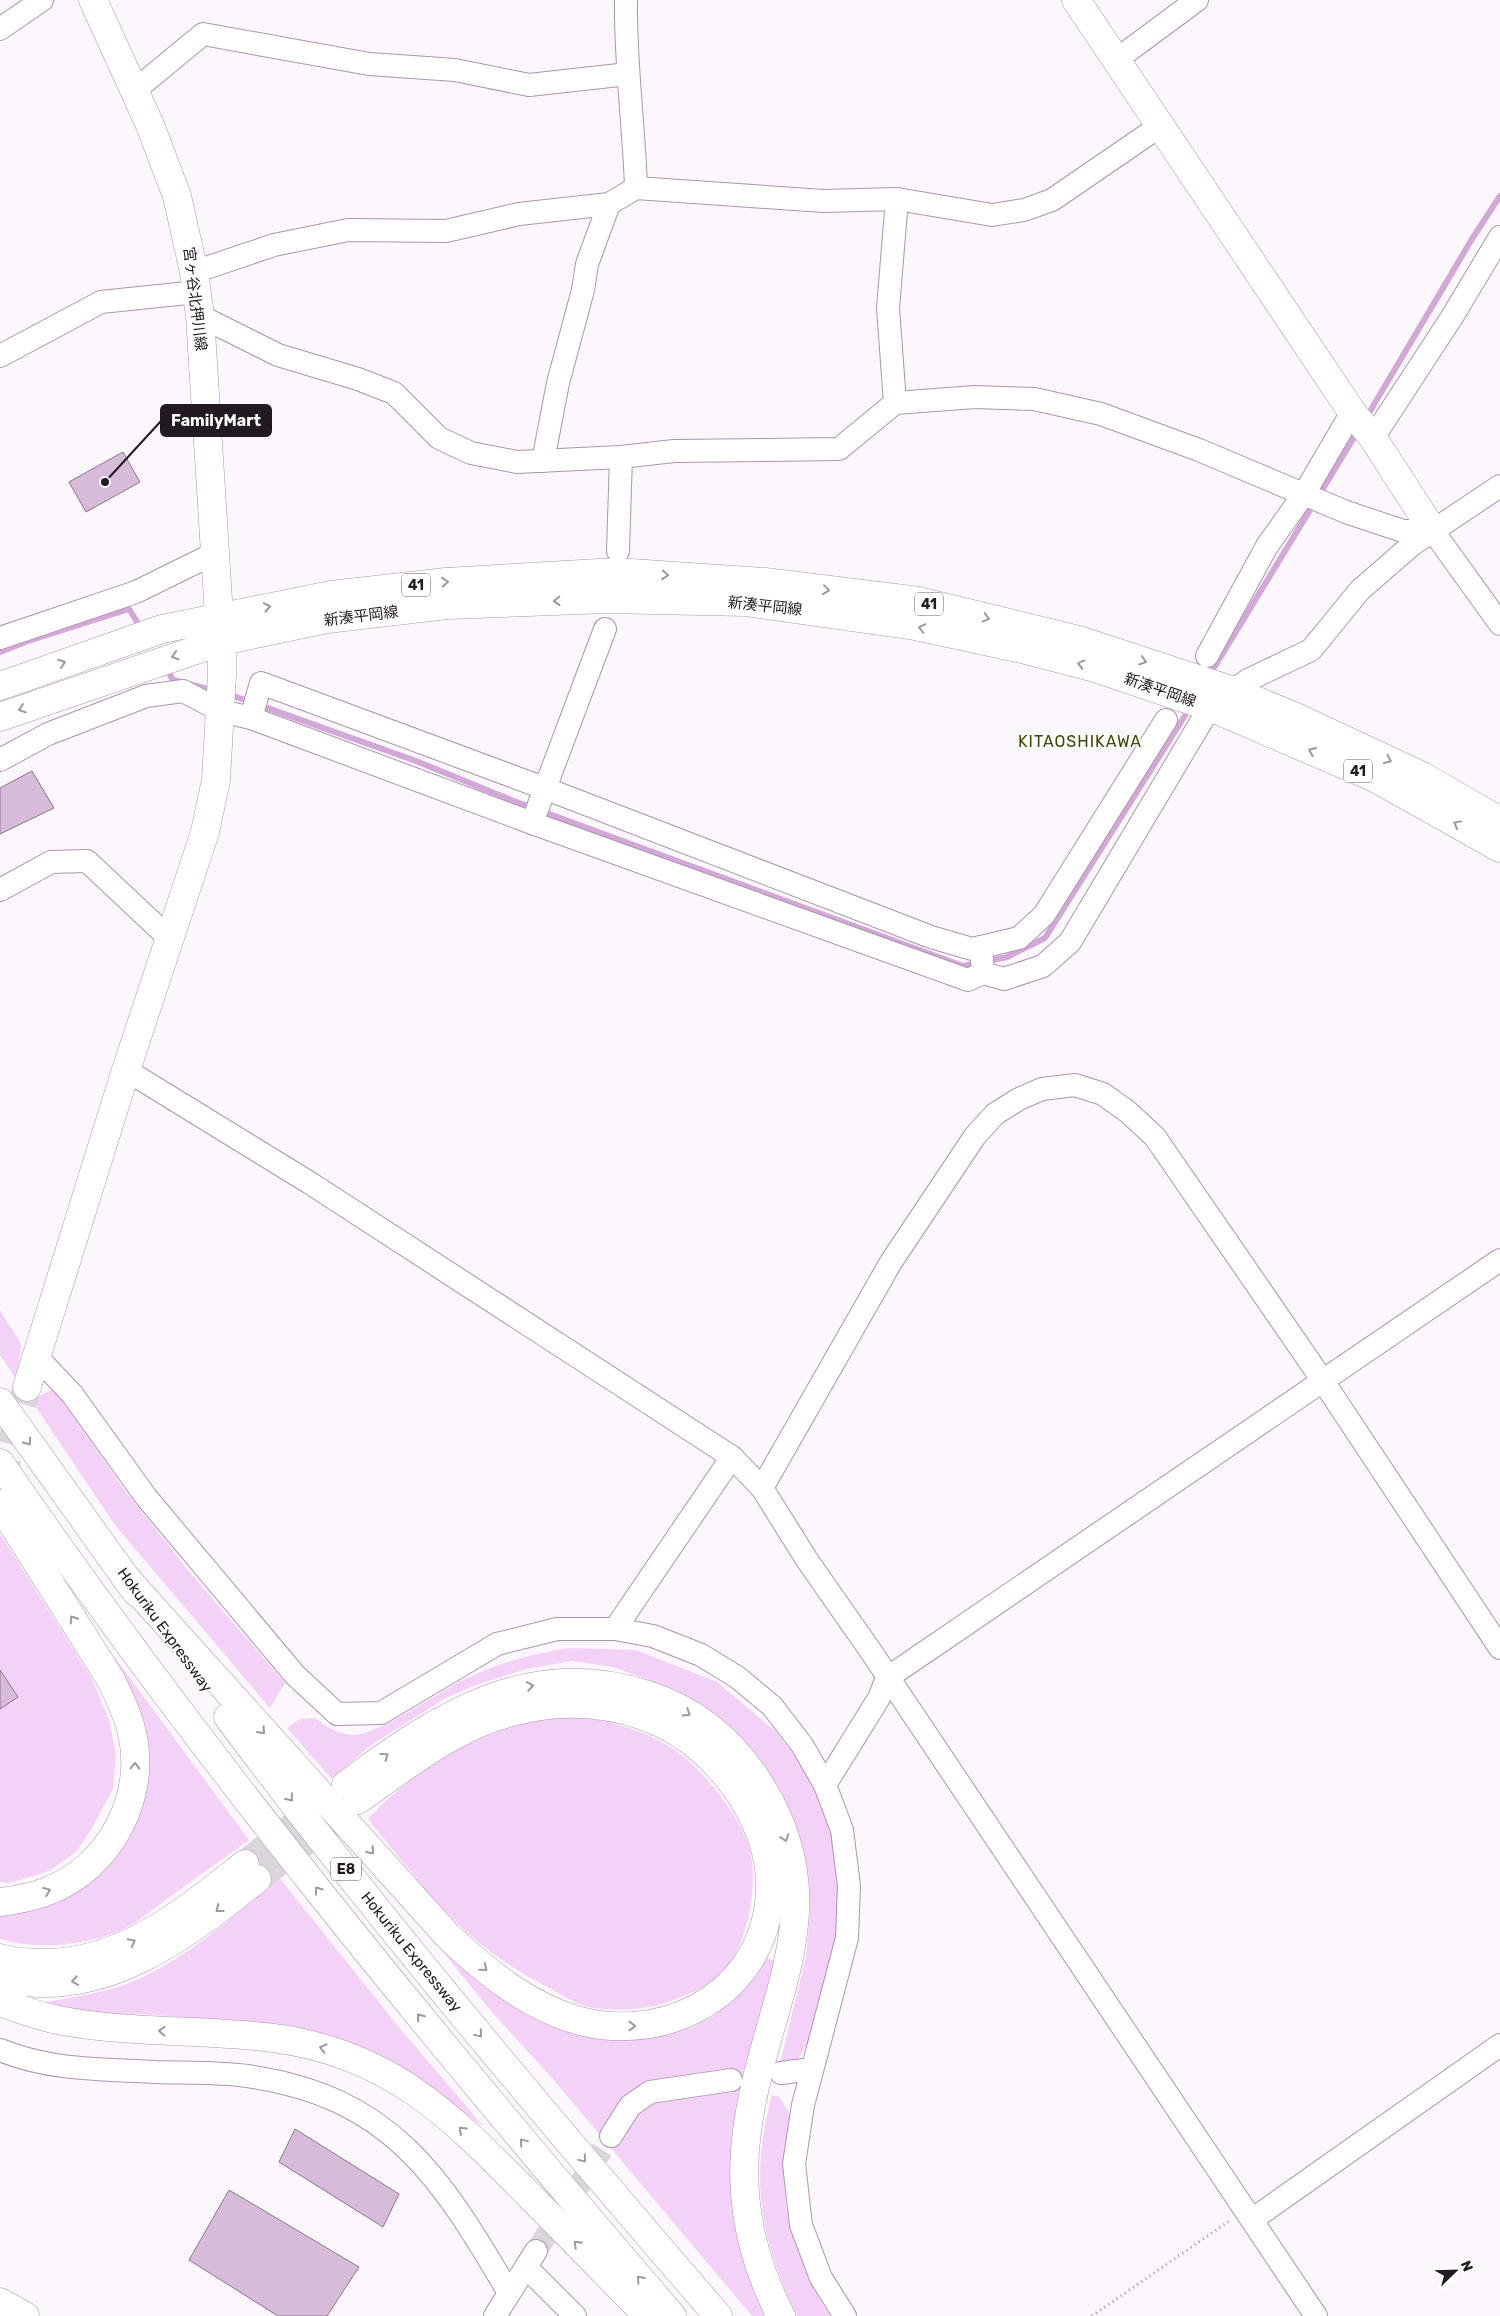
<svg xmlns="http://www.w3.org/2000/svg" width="1500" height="2316" viewBox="0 0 1500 2316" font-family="Rubik,'Noto Sans JP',sans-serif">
<rect width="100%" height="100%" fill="#fcf7fd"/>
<g fill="#f4d1f7">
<path d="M0,1310L21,1344L17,1380L0,1355Z"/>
<path d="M54,1389L126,1492L191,1574L285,1683L270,1708L115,1525L31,1400Z"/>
<path d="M0,1534L92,1679L109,1720L116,1755L113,1789L92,1828L77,1851L49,1871L10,1883L0,1882Z"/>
<path d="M570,1648L636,1650L717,1682L776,1732L801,1765L827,1814L837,1843L841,1886L838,1941L808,2042L798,2060L780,2064L806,1956L810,1912L808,1873L795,1826L775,1785L717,1717L696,1702L660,1684L613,1667L572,1661L526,1669L473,1686L444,1699L371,1745L332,1779L287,1728L300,1719L315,1718C326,1726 337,1734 352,1735C378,1735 439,1692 465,1679C499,1663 533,1653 570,1648Z"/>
<path d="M115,1658L249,1840C222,1859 195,1879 168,1898C152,1910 135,1924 117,1932C80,1946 37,1950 0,1939V1912L80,1887L99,1875L118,1853L135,1825L146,1780L138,1718Z"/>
<path d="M547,1718C561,1718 577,1717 592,1719C617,1723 649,1733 670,1747C700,1765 738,1813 749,1847C759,1881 749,1942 725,1969C712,1985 694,1992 676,1999C652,2009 620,2012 594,2008C579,2006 562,1995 549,1988C523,1974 498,1959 476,1940C435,1905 402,1860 368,1819C417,1766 476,1732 547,1718Z"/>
<path d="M278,1876L398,2026L484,2127L411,2076L213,2020L142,2014L96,2016L46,2009V2002C72,1997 99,1994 124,1985C181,1964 234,1917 278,1876Z"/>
<path d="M427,1932L604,2036L632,2040L691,2028L714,2016L735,1997L767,1958L774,1961L733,2129V2214L748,2270L766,2316H752L552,2078L490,2010Z"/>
<path d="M772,2095L779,2097L790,2114L783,2162L786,2208L794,2241L814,2290L830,2316H797C760,2239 749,2178 772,2095Z"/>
</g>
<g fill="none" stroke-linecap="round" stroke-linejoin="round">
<g stroke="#d1a8d6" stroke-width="6">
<path d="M1366,418L1472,239L1500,196"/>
<path d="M0,652L28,641L129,609L142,630"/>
<path d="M166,668L173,680L216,691"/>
<path d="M1209,676L1358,431"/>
<path d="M228,694L416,761L511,800L963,966L1007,957L1045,938L1191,706"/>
</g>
</g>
<g fill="#d7bcda" stroke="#8c748f">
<path d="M123,452L140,482L86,512L69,482Z"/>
<path d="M32,771L54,808L0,834V788Z"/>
<path d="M0,1670L18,1697L0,1709Z"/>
<path d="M295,2129L399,2194L383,2227L279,2162Z"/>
<path d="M229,2190L359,2267L327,2316H278L189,2260Z"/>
</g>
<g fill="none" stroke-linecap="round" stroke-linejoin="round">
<path stroke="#dbd6dc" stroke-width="22" stroke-dasharray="22 11" stroke-linecap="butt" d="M536,2251L611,2136"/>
<path stroke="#dbd6dc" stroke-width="28" stroke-dasharray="28 14" stroke-linecap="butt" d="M0,1485L27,1387"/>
<g stroke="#dbd6dc" stroke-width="28" stroke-dasharray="28 14" stroke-linecap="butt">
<path d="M245,1864L323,1803"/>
<path d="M257,1879L335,1818"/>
</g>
<defs>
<g id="minor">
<path d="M0,29L42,0"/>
<path d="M1116,60L1197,0"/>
<path d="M134,91L203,34L369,64L455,70L529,85L628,74"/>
<path d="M636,188L823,201L897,199L992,215L1024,210L1052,200L1160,126"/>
<path d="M194,272L274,245L348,230L446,231L519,214L609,204L636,188C634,125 625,63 626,0"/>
<path d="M200,316L278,355L358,379L394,393L439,438L471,453L517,462L621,457L674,451L839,449L895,403L975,397L1034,399L1101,414L1199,450L1346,512L1403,531H1433"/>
<path d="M0,356L101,302L197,292"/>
<path d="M895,403L888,308L897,199"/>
<path d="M1373,438L1452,317L1500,237"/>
<path d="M543,461L558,383L583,290L587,264L609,204"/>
<path d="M1433,531L1500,624"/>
<path d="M618,551L621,457"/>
<path d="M0,638L136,592L215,553"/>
<path d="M1207,656L1267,546L1304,494L1352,412"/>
<path d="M251,718L261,683L544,788L931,937L972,949L981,947L983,973"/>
<path d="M0,760L48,734L146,696L183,691L221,711L251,718L532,823L968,980L983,973L1004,979L1043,966L1070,942L1210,707L1248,680L1311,650L1360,590L1413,544L1500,486"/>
<path d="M532,823L605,629"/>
<path d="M0,890L51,862L87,861L169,938"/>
<path d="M981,947L1019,938L1044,915L1166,720"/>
<path d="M126,1070L310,1183L732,1457L762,1488L807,1560L872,1653L1316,2316"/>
<path d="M36,1356L72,1394L146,1497L295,1675L337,1714L381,1713L497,1644L557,1629H615L653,1636L701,1655L737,1677L772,1706L802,1745L825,1785L842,1830L849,1886L847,1938L803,2105L794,2164L801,2225L821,2278L845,2316"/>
<path d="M762,1488L891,1262L975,1136L995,1114L1019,1099L1042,1089L1075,1085L1103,1094L1128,1112L1155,1137L1323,1381L1500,1648"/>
<path d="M615,1629L732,1457"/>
<path d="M825,1785L879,1698L887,1678L1500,1260"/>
<path d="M0,2050C52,2071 102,2069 156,2072C186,2073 218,2072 247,2076C391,2096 441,2177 509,2293"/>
<path d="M781,2073L812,2069"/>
<path d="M611,2136L630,2106L650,2092L731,2080"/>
<path d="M1253,2219L1500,2045"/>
<path d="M526,2267L575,2316"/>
<path d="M495,2316L536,2251"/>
</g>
<g id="tertiary">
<path d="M1076,0L1352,412L1373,438L1433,531"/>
<path d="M27,1387L126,1070L205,832L216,780L222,675V641L219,618"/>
<path d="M0,2302L25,2316"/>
</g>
<path id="secondary" d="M93,0L150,125L177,196L194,272L200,316L219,616"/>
<g id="primary">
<path d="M0,686L162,629L331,595L446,582L616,572L765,582L919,601L1079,640L1231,690L1298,718L1422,776L1500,821"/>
<path d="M0,717L222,641L327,619L447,605L606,599L746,602L915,626L1022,649L1095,668L1210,707L1375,778L1500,848"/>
</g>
<g id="motorway">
<path d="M0,1402L136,1592"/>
<path d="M0,1463C205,1761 436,2041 672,2316"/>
<path d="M0,1504L111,1680C119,1697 128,1714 132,1733C147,1797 110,1867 48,1891C33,1897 17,1900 0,1902"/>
<path d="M125,1577L447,1935C485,1971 528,2007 580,2021C674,2045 771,1986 770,1884C770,1840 747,1798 718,1766C651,1691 539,1688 455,1735C421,1753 389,1778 358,1800"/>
<path id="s1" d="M228,1717C382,1924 550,2121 718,2316"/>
<path d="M346,1785C438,1716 529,1656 648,1695C691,1709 727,1737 753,1774C843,1904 764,1999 747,2131C738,2196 751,2258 781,2316"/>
<path d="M0,1958C13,1962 28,1963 42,1963C123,1964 185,1911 245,1864"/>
<path d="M0,1978C101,2002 183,1938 257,1879"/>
<path d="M0,2002C19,2009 38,2016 58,2020C129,2034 202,2029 273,2038C391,2053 452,2117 531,2197C570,2237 609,2276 648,2316"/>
</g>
</defs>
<use href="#minor" stroke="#ad94b0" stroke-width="24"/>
<use href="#tertiary" stroke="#ad94b0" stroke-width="29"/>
<use href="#secondary" stroke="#ad94b0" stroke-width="29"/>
<use href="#primary" stroke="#ad94b0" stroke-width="29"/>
<use href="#motorway" stroke="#ad94b0" stroke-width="29"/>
<path stroke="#9c959d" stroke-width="3" stroke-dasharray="1 4" stroke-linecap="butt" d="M1092,2316L1229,2221"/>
<use href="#minor" stroke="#fff" stroke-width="22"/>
<use href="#tertiary" stroke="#fff" stroke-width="28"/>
<use href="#secondary" stroke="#fff" stroke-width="28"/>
<use href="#primary" stroke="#fff" stroke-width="28"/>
<use href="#motorway" stroke="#fff" stroke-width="28"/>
</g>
<defs><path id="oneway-chevron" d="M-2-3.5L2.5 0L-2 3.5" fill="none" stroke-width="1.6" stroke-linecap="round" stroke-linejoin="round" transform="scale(1.25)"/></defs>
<g stroke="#9c989c">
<use href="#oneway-chevron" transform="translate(665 575) rotate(4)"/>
<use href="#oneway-chevron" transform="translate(445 582) rotate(-5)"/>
<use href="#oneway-chevron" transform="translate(826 590) rotate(7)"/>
<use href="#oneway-chevron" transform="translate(557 601) rotate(178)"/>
<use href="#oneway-chevron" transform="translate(267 607) rotate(-11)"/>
<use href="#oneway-chevron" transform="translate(986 618) rotate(14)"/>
<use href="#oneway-chevron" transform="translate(922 628) rotate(-168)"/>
<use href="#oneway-chevron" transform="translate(175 656) rotate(162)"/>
<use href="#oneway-chevron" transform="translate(1143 661) rotate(18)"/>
<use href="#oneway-chevron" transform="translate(62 663) rotate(-19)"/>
<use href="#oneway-chevron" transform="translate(1081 664) rotate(-165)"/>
<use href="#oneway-chevron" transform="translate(22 709) rotate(161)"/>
<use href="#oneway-chevron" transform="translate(1312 751) rotate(-157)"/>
<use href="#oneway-chevron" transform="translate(1388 760) rotate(25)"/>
<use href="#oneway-chevron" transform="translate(1457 824) rotate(-151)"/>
<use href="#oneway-chevron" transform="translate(28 1442) rotate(55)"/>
<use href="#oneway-chevron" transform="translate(73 1619) rotate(-123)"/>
<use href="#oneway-chevron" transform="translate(530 1686) rotate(-10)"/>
<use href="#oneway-chevron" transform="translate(687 1713) rotate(32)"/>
<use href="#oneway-chevron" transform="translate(262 1731) rotate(48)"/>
<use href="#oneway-chevron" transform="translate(385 1756) rotate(-36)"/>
<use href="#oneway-chevron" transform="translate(135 1766) rotate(-88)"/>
<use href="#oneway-chevron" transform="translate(290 1798) rotate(52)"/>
<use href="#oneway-chevron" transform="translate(785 1838) rotate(72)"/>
<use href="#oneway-chevron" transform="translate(371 1851) rotate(49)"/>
<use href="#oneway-chevron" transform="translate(318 1890) rotate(-127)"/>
<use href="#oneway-chevron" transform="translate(47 1891) rotate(-22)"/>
<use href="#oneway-chevron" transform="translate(219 1909) rotate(142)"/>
<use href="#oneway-chevron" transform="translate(132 1942) rotate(-26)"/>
<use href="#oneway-chevron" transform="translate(484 1968) rotate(39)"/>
<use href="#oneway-chevron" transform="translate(75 1981) rotate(170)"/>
<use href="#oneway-chevron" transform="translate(420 2017) rotate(-129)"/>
<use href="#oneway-chevron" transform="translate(632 2026)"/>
<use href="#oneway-chevron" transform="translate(162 2031) rotate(-177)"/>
<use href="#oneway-chevron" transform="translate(479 2034) rotate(50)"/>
<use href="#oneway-chevron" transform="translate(323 2048) rotate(-166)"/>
<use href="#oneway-chevron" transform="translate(462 2130) rotate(-137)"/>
<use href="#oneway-chevron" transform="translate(523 2142) rotate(-130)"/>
<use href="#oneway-chevron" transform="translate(583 2159) rotate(50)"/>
<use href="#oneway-chevron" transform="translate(577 2244) rotate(-135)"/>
<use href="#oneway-chevron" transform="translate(640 2279) rotate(-131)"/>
</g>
<g text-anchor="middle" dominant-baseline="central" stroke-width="4" stroke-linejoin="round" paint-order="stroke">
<g fill="#fff" stroke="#645e65" stroke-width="1">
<rect x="402" y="573.5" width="28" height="23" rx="4"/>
<rect x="915" y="592.5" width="28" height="23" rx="4"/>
<rect x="1344" y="759.5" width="28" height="23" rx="4"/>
<rect x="331" y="1857.5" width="30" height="23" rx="4"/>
</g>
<g font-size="14" font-weight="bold" fill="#221923">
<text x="416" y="585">41</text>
<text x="929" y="604">41</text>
<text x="1358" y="771">41</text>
<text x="346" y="1869">E8</text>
</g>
<g font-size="15" fill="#221923" stroke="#fff">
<text transform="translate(195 299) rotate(83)">宮ヶ谷北押川線</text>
<text transform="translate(765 606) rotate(6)">新湊平岡線</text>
<text transform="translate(361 616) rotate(-7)">新湊平岡線</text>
<text transform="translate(1160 690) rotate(19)">新湊平岡線</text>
<text transform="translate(165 1630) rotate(54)">Hokuriku Expressway</text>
<text stroke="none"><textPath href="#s1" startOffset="298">Hokuriku Expressway</textPath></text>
</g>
<g font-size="16" letter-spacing="1" fill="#424506" stroke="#fff">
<text x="1080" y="741">KITAOSHIKAWA</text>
</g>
</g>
<path fill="none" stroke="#221923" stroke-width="2" d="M105 482L161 421"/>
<circle fill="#221923" stroke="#fff" stroke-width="2" cx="105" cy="482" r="5"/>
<rect fill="#221923" stroke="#221923" stroke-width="2" x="161" y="405" width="110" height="31" rx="5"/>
<g font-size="16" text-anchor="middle" font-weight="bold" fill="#fff">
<text x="216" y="426">FamilyMart</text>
</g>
<g transform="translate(1455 2271) rotate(67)" stroke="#ffffff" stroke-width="4" paint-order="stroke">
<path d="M0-4L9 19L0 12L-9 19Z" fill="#221923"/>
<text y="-8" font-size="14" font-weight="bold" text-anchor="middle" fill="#221923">N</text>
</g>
</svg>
